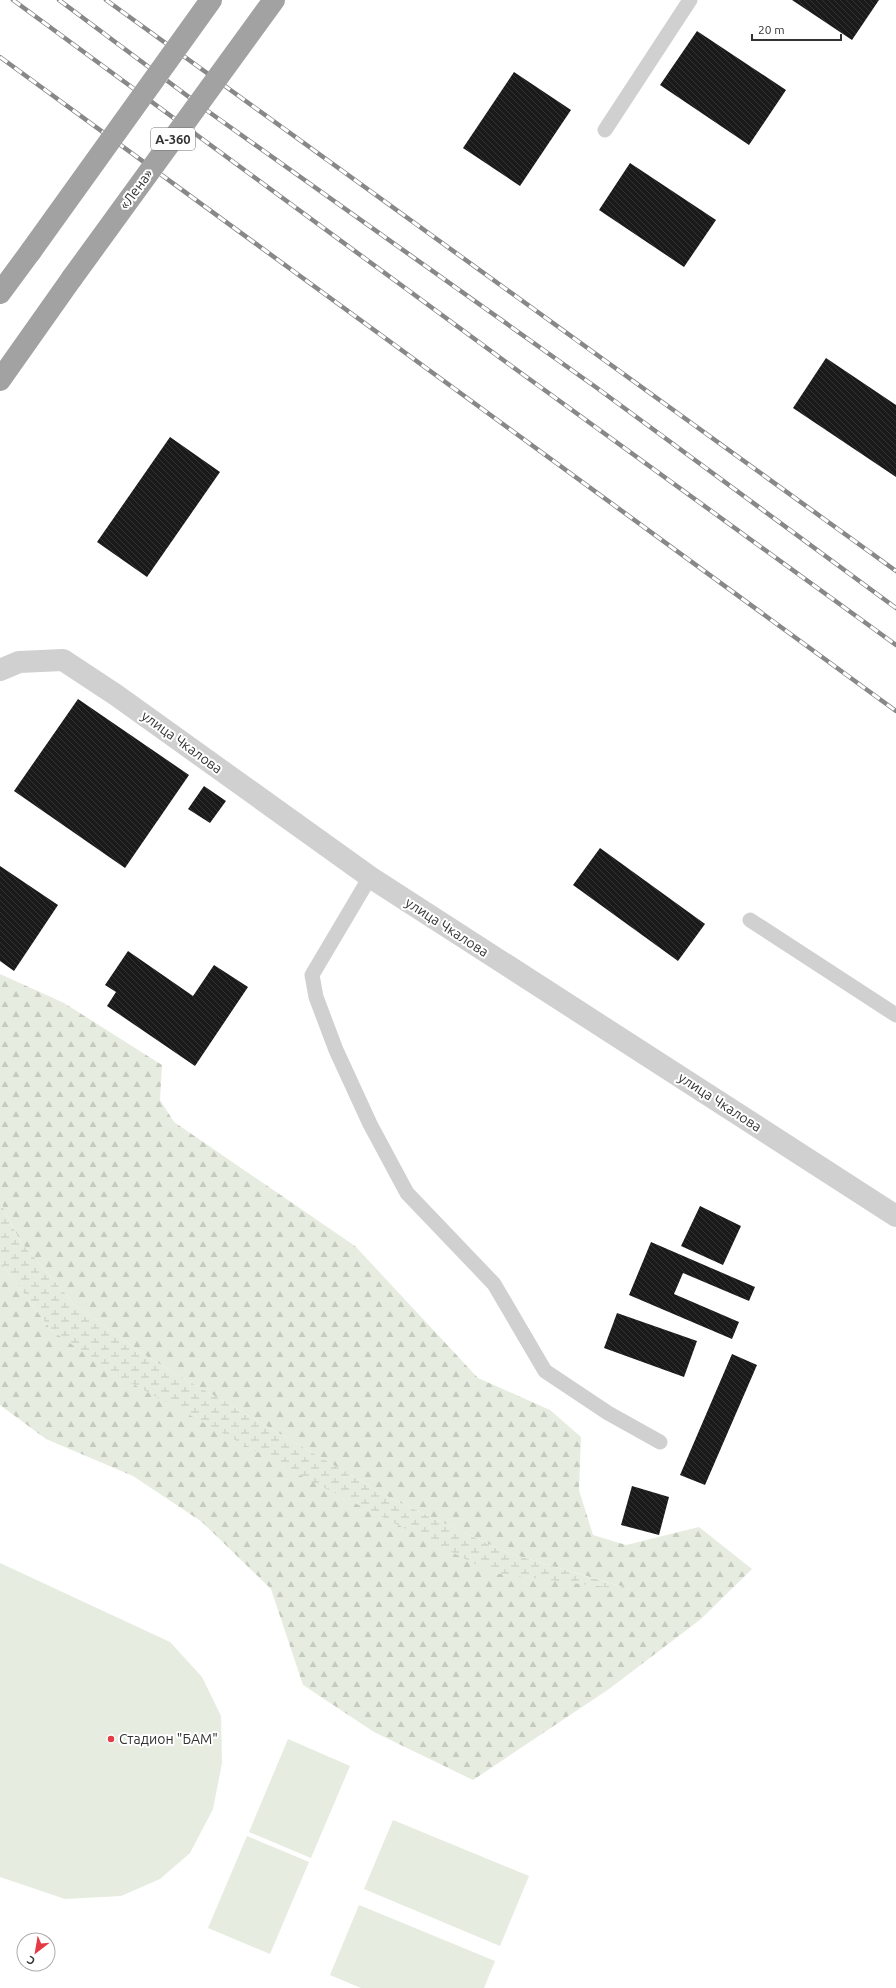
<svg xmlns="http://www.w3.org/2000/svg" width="896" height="1988" viewBox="0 0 896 1988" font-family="Ubuntu,sans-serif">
<defs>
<pattern id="forest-firs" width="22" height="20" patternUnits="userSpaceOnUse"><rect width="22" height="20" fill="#e6ecdf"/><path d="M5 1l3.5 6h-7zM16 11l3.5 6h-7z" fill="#c6cbc0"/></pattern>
<pattern id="wetland-marsh" width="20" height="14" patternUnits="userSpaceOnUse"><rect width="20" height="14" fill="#e6ecdf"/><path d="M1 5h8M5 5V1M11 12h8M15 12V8" fill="none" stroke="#c6cbc0"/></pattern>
<pattern id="building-back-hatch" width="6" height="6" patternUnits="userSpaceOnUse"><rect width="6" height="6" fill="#1a1a1a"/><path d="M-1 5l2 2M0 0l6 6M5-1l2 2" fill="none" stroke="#333"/></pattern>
</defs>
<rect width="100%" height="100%" fill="#fff"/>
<g fill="#e6ecdf">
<path d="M0,1563L170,1642L202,1677L221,1716L222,1763L213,1809L190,1853L160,1879L121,1896L65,1899L0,1877Z"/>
<path d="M288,1739L350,1766L311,1858L249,1832Z"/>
<path d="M393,1820L529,1876L500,1946L364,1889Z"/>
<path d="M247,1836L309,1862L270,1954L208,1928Z"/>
<path d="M359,1905L495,1961L484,1988H361L330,1975Z"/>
</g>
<path fill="url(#forest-firs)" d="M0,974L64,1003L162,1065L160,1100L174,1122L355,1246L478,1378L550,1410L581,1437L579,1490L593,1535L626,1545L699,1527L752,1569L701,1619L609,1689L473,1780L374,1732L303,1685L271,1589L202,1522L133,1476L46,1439L0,1405V1262L52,1331L493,1573L634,1590L508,1553L392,1499L144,1355L75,1305L20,1241L0,1201Z"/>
<path fill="url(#wetland-marsh)" d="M0,1201L20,1241L75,1305L144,1355L392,1499L508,1553L637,1591L493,1573L307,1479L118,1376L52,1331L0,1262Z"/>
<g fill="url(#building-back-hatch)">
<path d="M792,0H879L852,40Z"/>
<path d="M697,31L786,90L749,145L660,85Z"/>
<path d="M514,72L571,110L520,186L463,148Z"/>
<path d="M630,163L716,220L684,267L599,210Z"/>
<path d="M826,358L896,405V477L793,408Z"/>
<path d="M170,437L220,472L147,577L97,542Z"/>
<path d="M78,699L189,775L125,868L14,791Z"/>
<path d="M204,786L226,801L210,823L188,809Z"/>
<path d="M600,848L705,924L678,961L573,885Z"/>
<path d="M0,866L58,905L14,971L0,961Z"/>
<path d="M128,951L193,996L214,965L248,987L195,1066L107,1006L116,992L105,985Z"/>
<path d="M700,1206L741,1226L723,1265L681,1246Z"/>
<path d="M651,1242L755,1287L749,1301L683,1273L674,1294L739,1322L732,1339L629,1295Z"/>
<path d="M617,1313L697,1341L684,1377L604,1348Z"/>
<path d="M732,1354L757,1365L705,1485L680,1475Z"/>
<path d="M632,1486L669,1497L659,1535L621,1525Z"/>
</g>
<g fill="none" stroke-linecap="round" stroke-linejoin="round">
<g stroke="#d0d0d0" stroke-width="15">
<path d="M605,130L690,0"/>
<path d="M370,877L312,975L316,997L336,1050L370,1124L407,1193L494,1284L545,1371L608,1413L660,1442"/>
<path d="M750,920L896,1015"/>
</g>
<path stroke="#d0d0d0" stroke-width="22" d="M0,670L19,662L63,660L116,695L370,877L896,1216"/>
<g stroke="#a2a2a2" stroke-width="22">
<path d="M0,293L31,251"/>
<path d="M0,380L72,278"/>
</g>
<defs>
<g id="rail">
<path d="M13,0L510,365L896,645"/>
<path d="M59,0L209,112L597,388L896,608"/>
<path d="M106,0L896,571"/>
<path d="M0,57L896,711"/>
</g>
</defs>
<use href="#rail" stroke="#888" stroke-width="4.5"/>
<use href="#rail" stroke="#fff" stroke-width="3" stroke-dasharray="9" stroke-linecap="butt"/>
<g stroke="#a2a2a2" stroke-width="22">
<path d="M31,251L211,0"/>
<path d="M72,278L274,0"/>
</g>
</g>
<circle fill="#e63946" stroke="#fff" stroke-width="1.5" cx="111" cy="1739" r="4"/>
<g text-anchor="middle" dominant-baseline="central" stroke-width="4" stroke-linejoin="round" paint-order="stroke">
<rect fill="#fff" stroke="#707070" stroke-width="1" x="151" y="128" width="44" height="22" rx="3"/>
<g font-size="13" font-weight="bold" fill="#333">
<text x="173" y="139">А-360</text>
</g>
<g font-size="14" fill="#333" stroke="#fff">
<text transform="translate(136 189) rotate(-54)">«Лена»</text>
<text transform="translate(182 742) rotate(36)">улица Чкалова</text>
<text transform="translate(447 927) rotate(33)">улица Чкалова</text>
<text transform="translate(720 1102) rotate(33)">улица Чкалова</text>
</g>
<g font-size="14" fill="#333" stroke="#fff" text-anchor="start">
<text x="119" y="1739">Стадион "БАМ"</text>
</g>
</g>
<g transform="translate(36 1952) rotate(211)"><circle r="19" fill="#ffffff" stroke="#adadad"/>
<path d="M0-3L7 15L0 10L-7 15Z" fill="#e63946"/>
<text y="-6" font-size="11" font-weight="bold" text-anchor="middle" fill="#333333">С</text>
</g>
<path d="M752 34v6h89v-6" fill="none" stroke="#333333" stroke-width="2"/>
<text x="758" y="34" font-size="12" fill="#333333" stroke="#ffffff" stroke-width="3" paint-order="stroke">20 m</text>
</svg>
